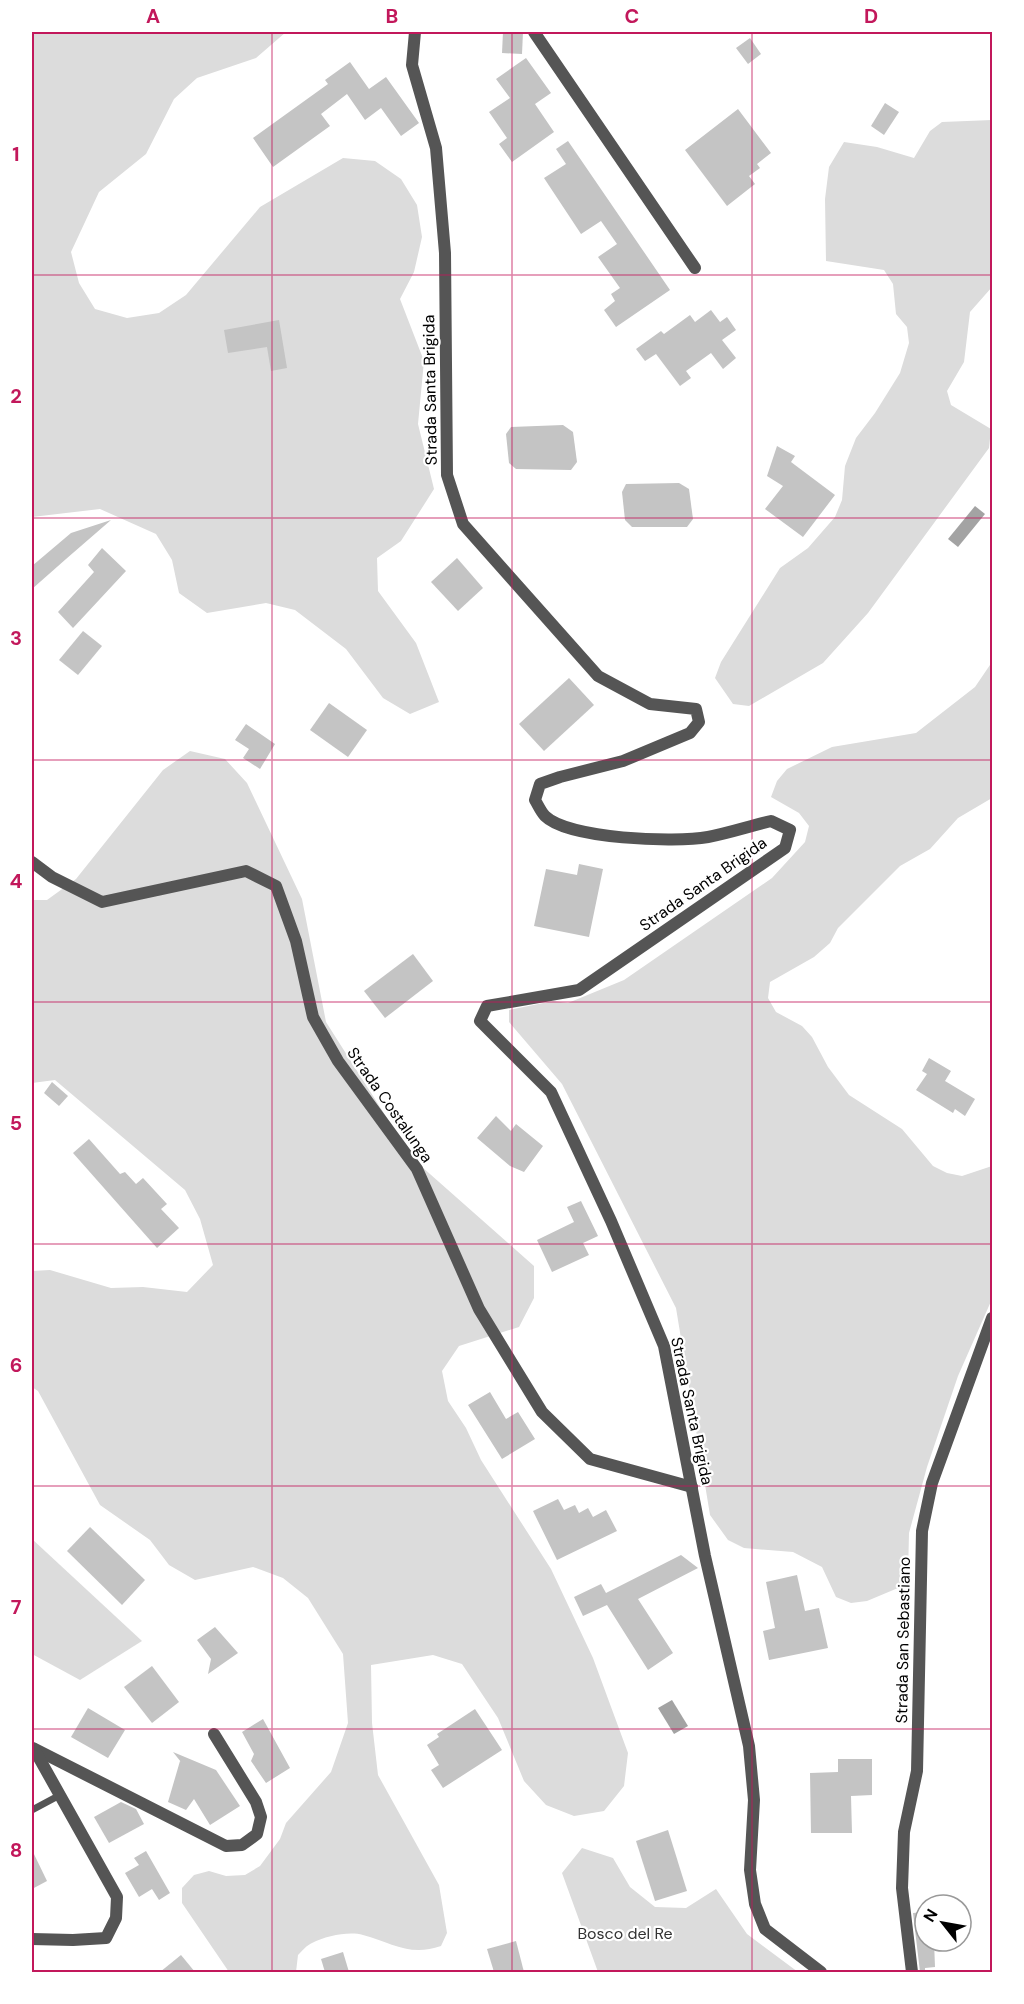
<svg xmlns="http://www.w3.org/2000/svg" width="1024" height="2004" viewBox="0 0 1024 2004" font-family="'DM Sans',sans-serif">
<rect width="100%" height="100%" fill="#fff"/>
<g fill="#dcdcdc">
<path d="M32,32H286L256,58L197,78L174,99L146,154L99,192L71,252L79,283L95,309L127,318L159,313L186,295L260,207L343,158L375,161L401,179L417,205L422,237L414,272L400,299L424,361L418,424L434,489L401,541L377,558L378,591L416,643L439,702L410,714L383,698L346,649L295,610L266,603L207,613L179,593L172,560L156,534L100,509L32,517Z"/>
<path d="M992,120V287L970,312L964,362L947,391L951,405L991,429L989,448L868,613L823,663L749,706L733,704L715,678L721,662L780,568L808,548L835,517L842,500L845,466L856,438L875,413L900,373L909,343L907,327L896,314L893,284L884,270L826,261L825,199L829,167L844,142L877,147L914,158L930,131L942,122Z"/>
<path d="M992,662V798L958,818L930,849L900,866L838,928L830,943L814,957L770,982L768,998L776,1012L802,1026L812,1037L828,1067L849,1095L902,1129L933,1166L947,1173L962,1176L992,1166V1299L958,1376L927,1467L909,1533L908,1575L898,1588L867,1601L851,1603L836,1597L822,1567L793,1552L744,1548L728,1540L710,1515L676,1308L562,1084L509,1022V1010L553,1001L568,1003L624,980L772,878L805,842L809,826L799,813L771,797L777,781L787,769L832,747L916,733L975,687Z"/>
<path d="M190,751L225,759L247,783L302,899L326,1022L413,1159L534,1266V1298L519,1327L459,1346L442,1371L448,1401L466,1428L481,1460L551,1569L593,1658L628,1753L624,1786L604,1811L574,1816L546,1805L524,1781L498,1718L462,1664L433,1655L371,1665L372,1723L378,1775L439,1885L447,1933L441,1946C410,1957 392,1943 363,1935C349,1931 326,1936 312,1943C307,1945 302,1951 298,1955L296,1972H229L182,1903V1888L194,1875L209,1871L226,1876L245,1875L260,1866L280,1839L286,1823L331,1772L348,1723L343,1654L308,1598L283,1578L253,1567L195,1580L169,1565L150,1540L100,1505L38,1391L32,1387V1271L50,1270L111,1288L143,1287L187,1292L213,1265L200,1219L185,1190L55,1080L32,1083V900H47L76,879L163,770Z"/>
<path d="M32,1539L142,1641L80,1680L32,1654Z"/>
<path d="M582,1848L613,1858L630,1887L655,1907L686,1908L716,1889L747,1934L798,1972H598L562,1873Z"/>
</g>
<g fill="#a3a3a3">
<path d="M975,506L985,514L958,547L948,539Z"/>
<path d="M672,1700L688,1726L674,1734L658,1708Z"/>
</g>
<g fill="#c4c4c4">
<path d="M503,32H523L522,54L502,53Z"/>
<path d="M750,38L761,54L748,64L736,48Z"/>
<path d="M526,58L551,93L535,104L554,132L512,162L499,144L507,138L489,112L510,98L496,79Z"/>
<path d="M350,62L369,89L386,77L419,123L401,136L381,108L365,120L347,94L321,114L330,126L273,167L253,138L328,84L325,80Z"/>
<path d="M885,103L899,112L884,135L871,126Z"/>
<path d="M738,109L771,153L757,164L760,168L749,176L755,184L727,206L685,150Z"/>
<path d="M568,141L670,290L616,327L604,310L615,301L611,294L620,288L598,257L617,244L601,221L581,234L544,178L566,164L556,149Z"/>
<path d="M711,310L720,322L727,317L736,330L722,340L736,358L723,369L711,353L686,371L691,378L680,386L656,354L645,361L636,349L661,331L664,334L690,315L695,322Z"/>
<path d="M279,320L287,368L271,371L267,347L228,353L224,330Z"/>
<path d="M563,425L573,432L577,462L571,470L516,469L509,463L506,434L511,427Z"/>
<path d="M777,446L795,456L791,462L835,495L803,537L765,509L783,486L767,476Z"/>
<path d="M679,483L689,489L693,519L687,527H632L625,520L622,492L626,484Z"/>
<path d="M111,520L66,559L32,589V566L71,533Z"/>
<path d="M102,548L126,571L73,628L58,612L94,572L88,565Z"/>
<path d="M457,558L483,588L458,611L431,582Z"/>
<path d="M83,631L102,646L78,675L59,660Z"/>
<path d="M569,678L594,705L544,751L519,724Z"/>
<path d="M329,703L367,730L348,757L310,730Z"/>
<path d="M246,724L275,744L260,769L243,758L249,749L235,740Z"/>
<path d="M579,864L603,869L589,937L534,926L546,869L577,875Z"/>
<path d="M413,954L433,981L385,1018L364,991Z"/>
<path d="M929,1058L951,1071L945,1081L975,1099L965,1116L955,1109L953,1113L916,1090L927,1074L922,1071Z"/>
<path d="M52,1082L68,1096L59,1106L44,1093Z"/>
<path d="M496,1116L511,1131L516,1124L543,1146L524,1172L510,1166L477,1138Z"/>
<path d="M89,1139L120,1174L125,1172L136,1184L143,1178L167,1204L161,1209L179,1228L157,1248L73,1153Z"/>
<path d="M581,1201L598,1236L583,1243L589,1255L552,1272L537,1240L574,1222L567,1207Z"/>
<path d="M490,1392L506,1419L518,1412L535,1439L502,1459L468,1405Z"/>
<path d="M558,1499L564,1510L575,1505L579,1513L588,1508L593,1517L606,1510L617,1531L557,1560L533,1511Z"/>
<path d="M90,1527L145,1580L122,1605L67,1551Z"/>
<path d="M681,1555L698,1568L638,1599L673,1653L648,1670L607,1605L583,1616L574,1597L601,1584L606,1593Z"/>
<path d="M797,1575L805,1611L819,1608L828,1648L769,1660L763,1631L775,1628L766,1582Z"/>
<path d="M215,1627L238,1653L208,1674L211,1659L197,1640Z"/>
<path d="M152,1666L179,1702L152,1723L124,1687Z"/>
<path d="M88,1708L125,1730L108,1758L71,1737Z"/>
<path d="M475,1709L502,1750L443,1788L431,1770L439,1765L427,1745L439,1737L437,1734Z"/>
<path d="M263,1719L290,1768L266,1783L251,1761L254,1754L242,1732Z"/>
<path d="M173,1752L216,1770L240,1806L210,1825L194,1799L186,1810L168,1802L180,1761L181,1762Z"/>
<path d="M838,1759H872V1795L851,1796L852,1833H811L810,1773L838,1772Z"/>
<path d="M121,1802L136,1809L144,1824L109,1843L94,1817Z"/>
<path d="M668,1830L687,1891L655,1901L636,1841Z"/>
<path d="M32,1850L47,1881L32,1889Z"/>
<path d="M146,1851L170,1893L159,1900L152,1889L139,1897L125,1873L139,1865L134,1858Z"/>
<path d="M925,1912V1941H934L935,1967L925,1968V1972H920L913,1913Z"/>
<path d="M516,1941L524,1972H494L487,1949Z"/>
<path d="M343,1952L349,1972H325L321,1959Z"/>
<path d="M181,1955L195,1972H160Z"/>
</g>
<g fill="none" stroke-linecap="round" stroke-linejoin="round">
<path stroke="#555" stroke-width="7" d="M32,1810L60,1795"/>
<g stroke="#555" stroke-width="12">
<path d="M415,32L412,65L436,148L445,253L447,475L463,524L598,676L650,704L696,709L699,722L690,733L623,761L560,777L540,784L535,800C538,805 541,812 545,816C568,839 675,843 708,837C729,833 750,826 771,821L790,830L785,848L579,990L487,1006L480,1021L551,1092L611,1221L664,1346L705,1556L749,1746L754,1800L750,1870L755,1904L765,1929L821,1972"/>
<path d="M534,32L695,268"/>
<path d="M32,862L52,877L102,902L246,871L276,886L296,941L313,1017L338,1061L417,1169L479,1309L542,1412L590,1459L692,1487"/>
<path d="M33,1748L226,1846L242,1845L257,1834L261,1817L256,1802L214,1734"/>
<path d="M32,1939L73,1940L106,1938L116,1918L117,1897L34,1749"/>
<path d="M912,1972L902,1888L904,1832L917,1771L922,1531L932,1483L992,1318"/>
</g>
</g>
<path fill="none" stroke="#c2185b" stroke-width="1.5" stroke-opacity="0.55" d="M272,32V1972M512,32V1972M752,32V1972M32,275H992M32,518H992M32,760H992M32,1002H992M32,1244H992M32,1486H992M32,1729H992"/>
<g text-anchor="middle" dominant-baseline="central" stroke-width="4.5" stroke-linejoin="round" paint-order="stroke">
<g font-size="16" fill="#000" stroke="#fff">
<text transform="translate(430 390) rotate(-91)">Strada Santa Brigida</text>
<text transform="translate(703 884) rotate(-35)">Strada Santa Brigida</text>
<text transform="translate(390 1105) rotate(55)">Strada Costalunga</text>
<text transform="translate(692 1411) rotate(78)">Strada Santa Brigida</text>
<text transform="translate(903 1640) rotate(-89)">Strada San Sebastiano</text>
</g>
<g font-size="16" fill="#333" stroke="#fff">
<text x="625" y="1933">Bosco del Re</text>
</g>
</g>
<rect width="1024" height="2004" fill="none" stroke="#ffffff" stroke-width="66"/>
<g transform="translate(943 1923) rotate(301)"><circle r="28" fill="#ffffff" stroke="#999999" stroke-width="1.5"/>
<path d="M0-4.5L10 22L0 15L-10 22Z" fill="#000000"/>
<text y="-9" font-size="16" font-weight="bold" text-anchor="middle" fill="#000000">N</text>
</g>
<rect x="33" y="33" width="958" height="1938" fill="none" stroke="#c2185b" stroke-width="2"/>
<g font-size="20" text-anchor="middle" font-weight="bold" fill="#c2185b">
<text x="153" y="23">A</text>
<text x="392" y="23">B</text>
<text x="632" y="23">C</text>
<text x="871" y="23">D</text>
<text x="16" y="161">1</text>
<text x="16" y="403">2</text>
<text x="16" y="645">3</text>
<text x="16" y="888">4</text>
<text x="16" y="1130">5</text>
<text x="16" y="1372">6</text>
<text x="16" y="1614">7</text>
<text x="16" y="1857">8</text>
</g>
</svg>
